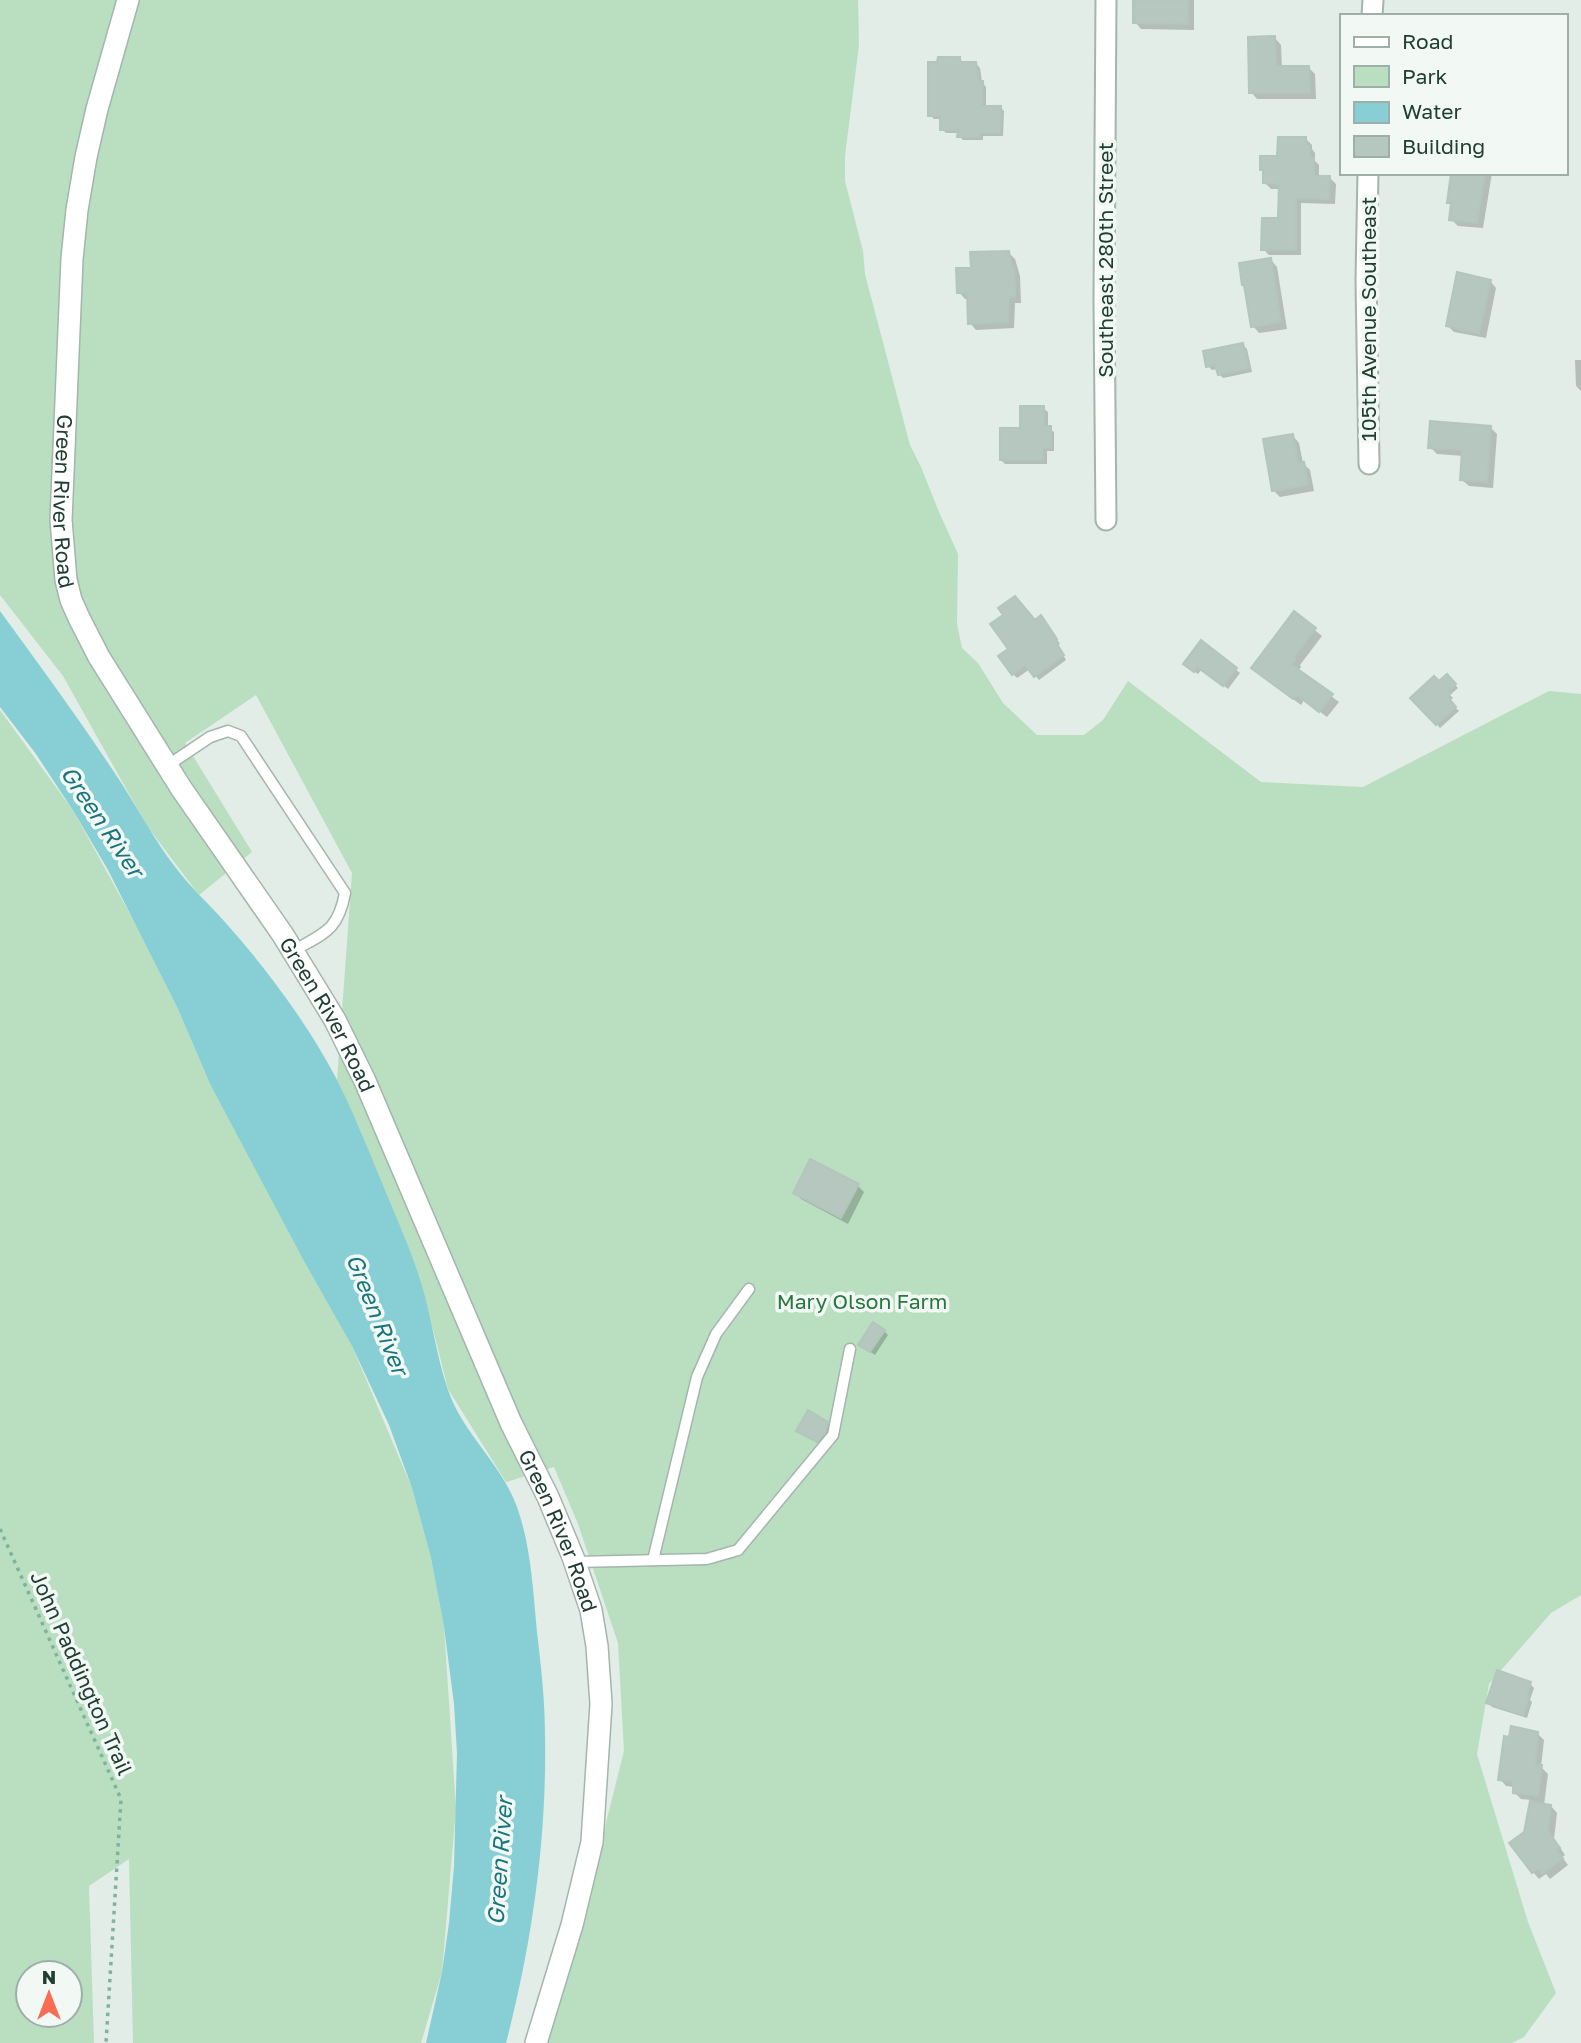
<svg xmlns="http://www.w3.org/2000/svg" width="1581" height="2043" viewBox="0 0 1581 2043" font-family="'Golos Text',sans-serif">
<rect width="100%" height="100%" fill="#e1ede6"/>
<g fill="#b9dfc0" fill-rule="evenodd">
<path d="M0,0H858L859,45L845,156V181L863,251L865,274L910,445L921,467L939,512L958,554L957,624L962,648L978,663L1003,703L1037,735H1084L1103,720L1128,681L1261,782L1363,787L1549,691L1581,694V1595L1551,1613L1489,1684L1477,1754L1528,1922L1556,1993L1524,2037L1512,2043H534L601,1843L624,1751L618,1643L578,1524L554,1467L506,1482L448,1389L420,1278L359,1128L337,1080L352,873L256,695L185,743L252,852L199,895L147,826L63,676L0,595Z"/>
<path d="M0,710L74,812L136,925L178,1009L210,1084L352,1346L412,1488L431,1558L444,1627L456,1809L442,1972L421,2043H133L129,1859L89,1886L94,2043H0ZM28,1973H70V2015H28Z"/>
</g>
<path fill="#87cfd4" d="M0,611C41,667 82,723 120,781C139,810 154,840 176,868C190,887 208,903 224,921C266,968 305,1020 335,1076C352,1109 366,1144 380,1178C394,1213 410,1247 421,1282C432,1318 436,1355 448,1390C463,1434 501,1463 517,1507C531,1546 533,1590 537,1632C541,1666 545,1701 545,1735C547,1838 532,1944 506,2043H426L442,1972L449,1923L454,1866L457,1753L454,1704L444,1627L431,1558L412,1488L389,1425L352,1346L304,1261L210,1084L178,1009L108,870L74,812L36,754L0,707Z"/>
<g fill="#0003">
<path d="M1135,0H1194V30L1141,29L1135,22Z"/>
<path d="M1275,38L1281,45L1282,68H1309L1315,74L1316,99H1257L1251,92Z"/>
<path d="M959,58L963,62L976,64L980,68L982,82L986,87V107H1000L1004,111L1003,136H983V140H963L959,136V133H946L942,129V119H934L930,115Z"/>
<path d="M1306,139L1312,145V149L1315,153V161L1319,165V178H1330L1336,184L1335,204L1301,203V255H1269L1263,249L1280,220L1281,189H1271L1265,183V173L1262,170Z"/>
<path d="M1453,173H1492L1483,228L1458,226L1451,219L1453,206L1449,202Z"/>
<path d="M1008,252L1015,259L1020,276L1021,303H1015L1014,328L976,330L970,323L969,299H965L959,292L973,269Z"/>
<path d="M1271,260L1277,267L1287,329L1259,333L1253,326Z"/>
<path d="M1490,281L1496,288L1486,338L1454,332L1447,325Z"/>
<path d="M1243,345L1247,349L1252,372L1223,378L1219,374L1218,369L1212,370L1208,366Z"/>
<path d="M1575,360H1581V391L1576,386Z"/>
<path d="M1043,408L1048,412V428L1054,432V451H1047V464H1005L1001,460Z"/>
<path d="M1490,427L1497,434L1493,488L1469,486L1462,480L1464,456L1437,454L1430,447Z"/>
<path d="M1293,436L1299,443L1303,463L1310,470L1314,491L1280,497L1273,490Z"/>
<path d="M1294,613L1322,636L1300,665L1301,667L1298,671L1339,702L1327,717L1304,700L1301,705L1260,674Z"/>
<path d="M1045,622L1060,644L1058,645L1066,660L1039,680L1030,669L1017,678L1013,674L1010,649Z"/>
<path d="M1201,643L1240,673L1228,689L1202,669L1198,674L1189,668Z"/>
<path d="M1447,676L1458,688L1450,695L1453,698L1449,701L1459,711L1440,728L1413,698L1439,684Z"/>
<path d="M858,1186L864,1192L848,1224L801,1199L795,1193Z"/>
<path d="M884,1331L888,1335L875,1355L865,1348Z"/>
<path d="M827,1423L831,1428L830,1436L822,1445L798,1431Z"/>
<path d="M1530,1684L1534,1688L1530,1700L1532,1702L1527,1718L1492,1707L1488,1703Z"/>
<path d="M1537,1733L1544,1740L1541,1767L1548,1774L1544,1805L1551,1806L1557,1813L1554,1839L1565,1855L1562,1857L1568,1865L1550,1879L1546,1874L1539,1879L1533,1872L1525,1833L1531,1800L1521,1799L1514,1792V1787L1506,1786L1500,1779Z"/>
</g>
<g fill="#b6c7bf" stroke="#b3c6bd" stroke-width="2">
<path d="M1133,0H1188V24L1133,23Z"/>
<path d="M1275,36L1276,66H1309L1310,93H1249L1248,37Z"/>
<path d="M938,57H960V62H976L979,81H983L982,106H1001L1000,133H980V137H957L958,130H940V116H928V62H937Z"/>
<path d="M1278,137H1306V145H1310V158H1314V176H1330L1329,199L1296,198V250H1261L1262,218H1278L1279,184L1263,183V170H1260V156H1277Z"/>
<path d="M1451,173H1485L1477,223L1449,220L1451,203H1447Z"/>
<path d="M1009,251L1012,268L1014,267L1015,297H1009L1008,322L968,324L967,293H957L956,268H971L970,252Z"/>
<path d="M1271,258L1281,322L1251,327L1244,285H1242L1239,263Z"/>
<path d="M1457,272L1491,280L1479,333L1446,326Z"/>
<path d="M1243,343L1249,368L1218,375L1215,365L1206,367L1203,351Z"/>
<path d="M1020,406H1044V426H1051V448H1043V460H1000V428H1020Z"/>
<path d="M1430,421L1491,426L1487,482L1460,480L1462,450L1428,448Z"/>
<path d="M1293,434L1298,463L1304,462L1308,485L1272,491L1263,439Z"/>
<path d="M1015,596L1035,620L1041,615L1057,639L1055,641L1064,655L1034,677L1025,665L1012,675L998,656L1008,649L990,624L1003,615L998,608Z"/>
<path d="M1294,611L1316,628L1294,657L1296,659L1292,665L1333,694L1319,712L1297,695L1293,699L1251,668Z"/>
<path d="M1201,640L1237,668L1223,686L1197,667L1194,672L1183,664Z"/>
<path d="M1447,674L1456,684L1448,691L1451,693L1447,696L1456,707L1436,725L1410,698L1434,676L1439,681Z"/>
<path d="M810,1159L859,1184L841,1218L793,1193Z"/>
<path d="M873,1322L885,1330L870,1352L858,1345Z"/>
<path d="M808,1410L828,1422L826,1432L817,1442L796,1431Z"/>
<path d="M1497,1670L1531,1682L1527,1696L1529,1697L1523,1715L1486,1703Z"/>
<path d="M1511,1726L1538,1732L1535,1765H1542L1538,1796L1513,1793V1782L1498,1780L1504,1736L1509,1737Z"/>
<path d="M1530,1801L1551,1805L1548,1831L1560,1848L1557,1850L1563,1858L1542,1874L1539,1868L1532,1873L1509,1843L1524,1832Z"/>
</g>
<g fill="none" stroke-linecap="round" stroke-linejoin="round">
<defs>
<g id="service">
<path d="M167,766L210,737L228,731L241,736L345,893C338,931 324,933 293,951"/>
<path d="M653,1560L697,1377L716,1334L749,1289"/>
<path d="M576,1562L707,1559L738,1550L833,1435L850,1349"/>
</g>
<g id="minor">
<path d="M1372,16L1373,0"/>
<path d="M1368,173L1366,280L1369,464"/>
<path d="M1106,520L1104,300L1106,0"/>
</g>
<g id="tertiary">
<path id="s1" d="M128,0L97,109L86,157L77,210L72,259L61,520L66,580L71,600L79,618L99,657L181,788L283,935L335,1020L365,1081L511,1423L548,1497L573,1557L591,1610L597,1646L601,1704L592,1842L572,1925L536,2043"/>
</g>
</defs>
<use href="#service" stroke="#a4b5ad" stroke-width="13"/>
<use href="#minor" stroke="#a4b5ad" stroke-width="23"/>
<use href="#tertiary" stroke="#a4b5ad" stroke-width="24"/>
<path stroke="#80b29e" stroke-width="3.5" stroke-dasharray="3.5 5" stroke-linecap="butt" d="M0,1529L121,1799L106,2043"/>
<use href="#service" stroke="#fff" stroke-width="10"/>
<use href="#minor" stroke="#fff" stroke-width="19"/>
<use href="#tertiary" stroke="#fff" stroke-width="21"/>
</g>
<g text-anchor="middle" dominant-baseline="central" stroke-width="7" stroke-linejoin="round" paint-order="stroke">
<g font-size="21" fill="#213e34" stroke="#f2f9f5">
<text transform="translate(1105 260) rotate(-90)">Southeast 280th Street</text>
<text transform="translate(1368 319) rotate(-90)">105th Avenue Southeast</text>
<text stroke="none"><textPath href="#s1" startOffset="508">Green River Road</textPath></text>
<text stroke="none"><textPath href="#s1" startOffset="1096">Green River Road</textPath></text>
<text stroke="none"><textPath href="#s1" startOffset="1662">Green River Road</textPath></text>
<text transform="translate(82 1673) rotate(66)">John Paddington Trail</text>
</g>
<g font-size="21" fill="#297740" stroke="#f2f9f5">
<text x="862" y="1301">Mary Olson Farm</text>
</g>
<g font-size="23" font-style="italic" fill="#18757d" stroke="#f2f9f5">
<text transform="translate(103 821) rotate(56)">Green River</text>
<text transform="translate(378 1314) rotate(68)">Green River</text>
<text transform="translate(499 1861) rotate(-86)">Green River</text>
</g>
</g>
<rect x="1340" y="14" width="228" height="161" fill="#f2f9f5" stroke="#9eaea8" stroke-width="2"/>
<rect x="1354" y="37" width="35" height="10" fill="#ffffff" stroke="#9eaea8" stroke-width="2"/>
<text x="1402" y="49" font-size="21" fill="#213e34">Road</text>
<rect x="1354" y="66" width="35" height="21" fill="#b9dfc0" stroke="#9eaea8" stroke-width="2"/>
<text x="1402" y="84" font-size="21" fill="#213e34">Park</text>
<rect x="1354" y="102" width="35" height="21" fill="#87cfd4" stroke="#9eaea8" stroke-width="2"/>
<text x="1402" y="119" font-size="21" fill="#213e34">Water</text>
<rect x="1354" y="136" width="35" height="21" fill="#b6c7bf" stroke="#9eaea8" stroke-width="2"/>
<text x="1402" y="154" font-size="21" fill="#213e34">Building</text>
<g transform="translate(49 1994)"><circle r="33" fill="#f2f9f5" stroke="#9eaea8" stroke-width="2"/>
<path d="M0-5L12 26L0 18L-12 26Z" fill="#f86d53"/>
<text y="-10" font-size="19" font-weight="bold" text-anchor="middle" fill="#213e34">N</text>
</g>
</svg>
